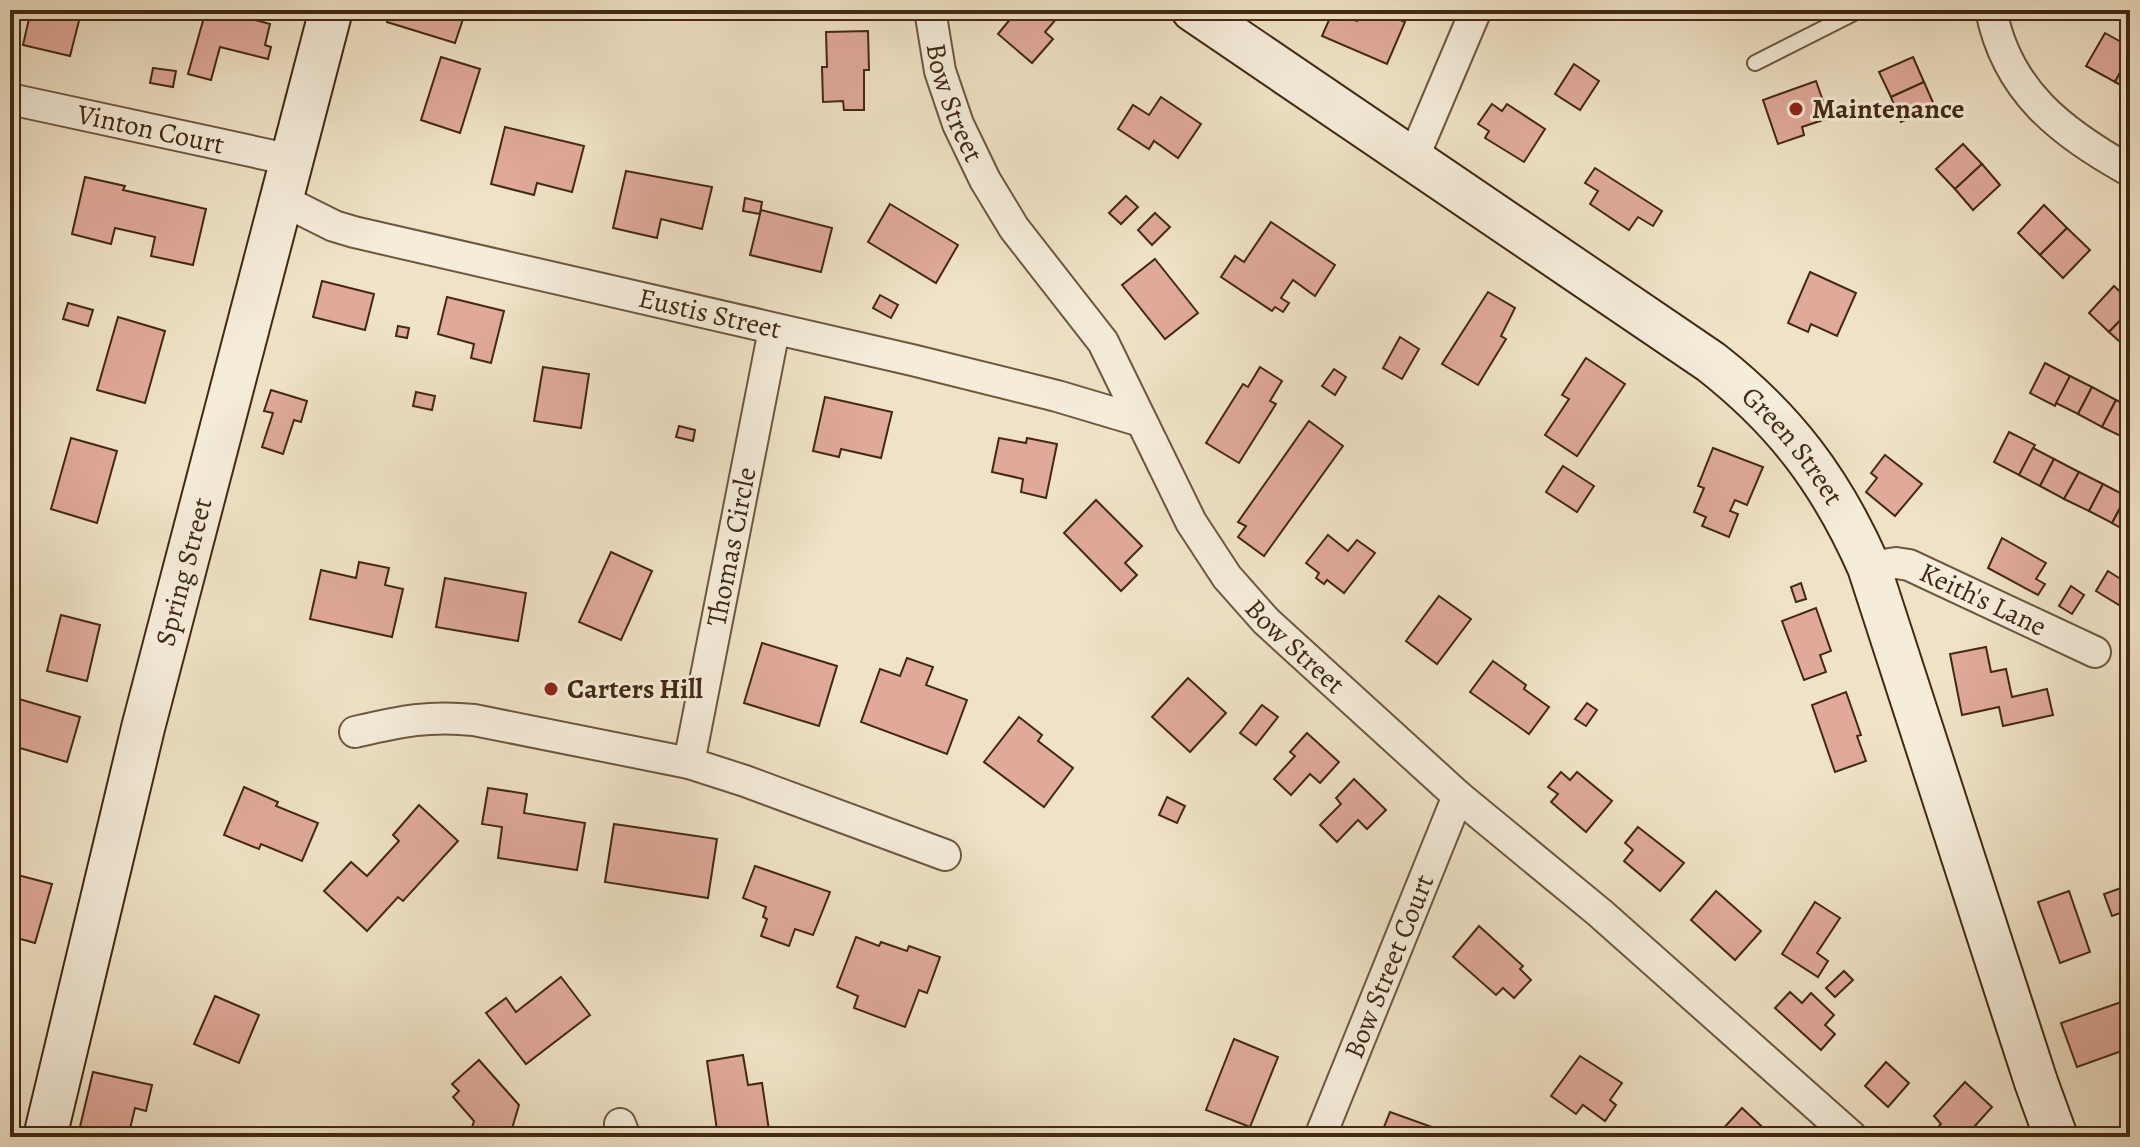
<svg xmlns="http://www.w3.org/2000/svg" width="2140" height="1147" viewBox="0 0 2140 1147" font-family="Alegreya,serif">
<rect width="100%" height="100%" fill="#efe2c6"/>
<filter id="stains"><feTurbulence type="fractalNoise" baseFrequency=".0025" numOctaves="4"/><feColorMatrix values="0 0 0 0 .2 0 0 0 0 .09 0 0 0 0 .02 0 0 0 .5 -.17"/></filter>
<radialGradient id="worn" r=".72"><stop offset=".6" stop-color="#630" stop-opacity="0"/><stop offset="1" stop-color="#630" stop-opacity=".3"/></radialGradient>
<g fill="#e0a99a" stroke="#422912" stroke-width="2">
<path d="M31,10H69L81,13L70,56L23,45Z"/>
<path d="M206,10H219L270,24L265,45L271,47L268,59L220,47L211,80L188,74Z"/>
<path d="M391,10H466L455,43L387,22Z"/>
<path d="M1012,10H1064L1045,32L1053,39L1032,63L998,34L1012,17L1009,14Z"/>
<path d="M1361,10H1378L1405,22L1387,64L1322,36L1333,11L1357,21Z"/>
<path d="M868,31L869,70H864V110H844L843,101L823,102L822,67H827L826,32Z"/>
<path d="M2105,33L2130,47V54L2115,82L2086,66Z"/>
<path d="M2130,54V90L2115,82Z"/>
<path d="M441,57L480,69L460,133L421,120Z"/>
<path d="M1913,57L1924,82L1891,97L1879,72Z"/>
<path d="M1574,64L1599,81L1580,110L1555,94Z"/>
<path d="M153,68L176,71L173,87L150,83Z"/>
<path d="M1816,81L1829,118L1802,127L1804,135L1778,144L1763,100Z"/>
<path d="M1924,82L1935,107L1901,122L1891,97Z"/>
<path d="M1161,97L1201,124L1178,158L1154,141L1149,149L1118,129L1133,105L1149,115Z"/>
<path d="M1492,104L1502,111L1507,104L1545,129L1524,162L1485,138L1489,131L1478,124Z"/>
<path d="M505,127L584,146L572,192L537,183L534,195L491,184Z"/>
<path d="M1963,144L1982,164L1955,189L1936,169Z"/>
<path d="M1982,164L2000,185L1973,210L1955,189Z"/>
<path d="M1595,168L1662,211L1653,226L1638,217L1629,230L1590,204L1598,191L1585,183Z"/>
<path d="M626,171L712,187L702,229L661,219L657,238L613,228Z"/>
<path d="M85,177L125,186L123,190L206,209L193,265L151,256L155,237L115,228L111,244L72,234Z"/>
<path d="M1126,196L1138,207L1121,224L1109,213Z"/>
<path d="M745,198L762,202L760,214L743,211Z"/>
<path d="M890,204L958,245L936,283L868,242Z"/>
<path d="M2044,205L2067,228L2040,255L2018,233Z"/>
<path d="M761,210L832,228L821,272L750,255Z"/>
<path d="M1155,213L1170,227L1152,245L1138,230Z"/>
<path d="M1271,222L1335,265L1315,296L1293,280L1281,298L1289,303L1283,312L1275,307L1272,311L1221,277L1235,256L1244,262Z"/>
<path d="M2067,228L2090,250L2063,278L2040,255Z"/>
<path d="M1155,259L1198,313L1165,339L1122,285Z"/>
<path d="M1810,272L1856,293L1837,336L1811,324L1808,332L1788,323Z"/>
<path d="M322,281L374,294L365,330L313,317Z"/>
<path d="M2114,286L2130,301V310L2109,332L2089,313Z"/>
<path d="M1488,292L1515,308L1501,336L1506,339L1478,385L1442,364Z"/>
<path d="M880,295L898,305L891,318L873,308Z"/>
<path d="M447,297L504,311L491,363L471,358L474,344L438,334Z"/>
<path d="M68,303L93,310L88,326L63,319Z"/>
<path d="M2130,310V351L2109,332Z"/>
<path d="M118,317L165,331L145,403L97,390Z"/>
<path d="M398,326L409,328L407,338L396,336Z"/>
<path d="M1400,337L1419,349L1402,379L1383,368Z"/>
<path d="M1586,358L1625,384L1577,456L1545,435L1569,399L1562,395Z"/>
<path d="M2045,363L2070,376L2055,406L2030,393Z"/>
<path d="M543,367L589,374L581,428L534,421Z"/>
<path d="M1260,367L1282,381L1270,401L1276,404L1239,463L1206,443L1243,384L1248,387Z"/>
<path d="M1334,369L1346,377L1335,395L1322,386Z"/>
<path d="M2070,376L2092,387L2078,414L2056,403Z"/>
<path d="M2092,387L2116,400L2102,427L2078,414Z"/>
<path d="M271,390L307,401L301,422L294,420L283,454L262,447L273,413L264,411Z"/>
<path d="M416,392L435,396L432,410L413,406Z"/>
<path d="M825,397L892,412L881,458L841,449L839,457L813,451Z"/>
<path d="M2116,400L2130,407V433L2127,439L2102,427Z"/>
<path d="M1309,421L1343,446L1264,556L1238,537L1246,526L1238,522Z"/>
<path d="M679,426L695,430L693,441L676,437Z"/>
<path d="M2009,432L2035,445L2019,475L1994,462Z"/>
<path d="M71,438L117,451L97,523L51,509Z"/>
<path d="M999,438L1026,443L1027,438L1057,444L1046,498L1021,492L1023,479L992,472Z"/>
<path d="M1713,448L1763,467L1747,505L1735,500L1730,511L1738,514L1729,537L1702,526L1706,517L1694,512L1704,488L1698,486Z"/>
<path d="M2033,448L2054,459L2040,486L2019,475Z"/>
<path d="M1885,455L1922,484L1895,516L1866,492L1877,478L1871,473Z"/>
<path d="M2054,459L2079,472L2064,499L2040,486Z"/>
<path d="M1563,466L1594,486L1577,512L1546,492Z"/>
<path d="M2079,472L2103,484L2089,511L2064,499Z"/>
<path d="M2103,484L2126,496L2112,523L2089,511Z"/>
<path d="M2128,494L2130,495V533L2112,523Z"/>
<path d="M1096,500L1142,546L1125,563L1137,575L1121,591L1064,533Z"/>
<path d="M1328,535L1348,551L1357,540L1375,553L1344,593L1327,580L1324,584L1316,578L1319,573L1306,563Z"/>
<path d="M2002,538L2046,563L2036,579L2045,584L2038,595L1988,568Z"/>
<path d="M611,552L652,571L621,640L579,622Z"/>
<path d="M359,562L389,568L385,585L403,589L392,637L310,619L321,570L356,578Z"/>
<path d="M2108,571L2130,585L2119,605L2096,591Z"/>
<path d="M445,578L526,593L518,641L436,627Z"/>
<path d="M1801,583L1806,599L1796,602L1791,587Z"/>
<path d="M2071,586L2084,595L2072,614L2059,606Z"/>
<path d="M1439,596L1471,619L1437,664L1406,641Z"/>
<path d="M1816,608L1831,651L1820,655L1826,672L1804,680L1782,621Z"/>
<path d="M61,615L100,625L87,681L47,671Z"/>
<path d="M762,643L837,666L819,726L744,703Z"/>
<path d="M1986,647L1991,672L2006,669L2012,697L2047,689L2053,715L2003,726L1999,707L1962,715L1950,654Z"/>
<path d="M907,658L933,667L926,685L967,700L947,754L861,722L880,669L900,676Z"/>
<path d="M1493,661L1526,685L1524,689L1549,707L1529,734L1470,692Z"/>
<path d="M1188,678L1226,713L1190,752L1152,717Z"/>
<path d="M1846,692L1861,735L1857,736L1866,761L1835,772L1812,705Z"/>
<path d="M19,699L80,717L67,762L10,745V730Z"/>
<path d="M1587,703L1597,710L1586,726L1575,719Z"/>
<path d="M1262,705L1278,717L1256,745L1240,733Z"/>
<path d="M1019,717L1042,735L1038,741L1073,768L1044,807L984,762Z"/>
<path d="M1307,733L1339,762L1320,783L1310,774L1291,795L1274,779L1295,756L1290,752Z"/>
<path d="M1561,772L1570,780L1577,772L1612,801L1586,832L1551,802L1558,794L1548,787Z"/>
<path d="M1354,779L1386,810L1367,829L1358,820L1337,842L1320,825L1341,804L1336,798Z"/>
<path d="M244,787L278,802L276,806L318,823L302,861L261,844L259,849L224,835Z"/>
<path d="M488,788L527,794L524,813L585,823L577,870L498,858L502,827L482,824Z"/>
<path d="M1167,797L1185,806L1177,823L1159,815Z"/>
<path d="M419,805L458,841L403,901L398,897L367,931L324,891L351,862L367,876L399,841L393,835Z"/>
<path d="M614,824L717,839L708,898L605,882Z"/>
<path d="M1638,827L1684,863L1660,891L1624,861L1633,850L1625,843Z"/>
<path d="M755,866L830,892L813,935L795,929L789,946L761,936L767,919L763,917L766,907L743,898Z"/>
<path d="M10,873L52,884L35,943L10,936Z"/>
<path d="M2121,888L2129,910L2112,916L2104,894Z"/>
<path d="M1716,891L1761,931L1735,960L1691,920Z"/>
<path d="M2069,891L2090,952L2060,963L2038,902Z"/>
<path d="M1815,902L1840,918L1817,953L1828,961L1818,977L1782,954Z"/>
<path d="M1479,926L1523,966L1520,969L1531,980L1514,998L1503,988L1496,995L1453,957Z"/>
<path d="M856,937L879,946L881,942L907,951L909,946L940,957L927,993L919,990L905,1027L854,1008L858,996L837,987Z"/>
<path d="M1844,971L1853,980L1835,997L1826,988Z"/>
<path d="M561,977L590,1015L526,1064L486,1013L506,998L516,1012Z"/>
<path d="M1790,992L1802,1003L1811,993L1834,1015L1825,1025L1835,1034L1821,1050L1775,1008Z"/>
<path d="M215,996L259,1015L239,1063L194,1044Z"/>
<path d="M2130,999V1048L2077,1067L2061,1023Z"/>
<path d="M1234,1039L1278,1057L1250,1127L1206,1110Z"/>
<path d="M743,1055L748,1085L762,1083L770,1137H718L707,1061Z"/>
<path d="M1580,1056L1622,1083L1610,1100L1616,1105L1605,1121L1583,1105L1576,1114L1551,1096Z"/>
<path d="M479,1060L519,1105L510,1135L516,1137H469L474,1121L453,1097L459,1091L452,1084Z"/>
<path d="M1886,1062L1909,1083L1888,1107L1865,1086Z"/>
<path d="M93,1072L152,1085L146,1111L135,1108L128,1137H108L79,1131Z"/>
<path d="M1965,1082L1992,1107L1965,1137H1929L1941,1124L1934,1116Z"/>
<path d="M1742,1108L1772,1136L1771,1137H1720L1723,1134L1720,1132Z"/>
<path d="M1390,1112L1446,1132L1444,1137H1380Z"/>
</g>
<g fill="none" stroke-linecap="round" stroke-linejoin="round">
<defs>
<path id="lane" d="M1755,63L1860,10"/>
<g id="street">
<path id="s1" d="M930,10L940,71L958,124L985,180L1014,228L1103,342L1191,522L1227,577L1266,621L1458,796L1600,913L1852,1137"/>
<path d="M1991,10C2007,92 2061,132 2130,171"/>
<path id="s2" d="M10,99L292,160"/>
<path d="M1412,161L1476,10"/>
<path id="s3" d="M282,200L334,226L354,232L912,360L1057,396L1141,421"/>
<path id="s4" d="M1869,567L1896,563L1909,565L2095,652"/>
<path id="s5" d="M355,732C399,722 428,715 474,720L689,763L774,330"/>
<path d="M689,763L745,781L945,855"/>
<path d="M620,1124L625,1137"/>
<path id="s6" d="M1320,1137L1458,796"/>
</g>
<g id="secondary">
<path id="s7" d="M1193,10L1711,362C1785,420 1831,481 1869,567L2036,1082L2056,1137"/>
<path id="s8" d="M45,1137L143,728L331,10"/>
</g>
</defs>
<use href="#lane" stroke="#6d573f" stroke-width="18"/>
<use href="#street" stroke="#6d573f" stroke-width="34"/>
<use href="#secondary" stroke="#422912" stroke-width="46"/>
<use href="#lane" stroke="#f5ecda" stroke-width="14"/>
<use href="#street" stroke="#f5ecda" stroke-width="30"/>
<use href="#secondary" stroke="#f5ecda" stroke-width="42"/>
</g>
<g fill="#8f2418" stroke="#f5ecda" stroke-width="3">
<circle cx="1796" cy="109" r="8"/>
<circle cx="551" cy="689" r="8"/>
</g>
<g text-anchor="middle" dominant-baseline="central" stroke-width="6" stroke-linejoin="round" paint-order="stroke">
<g font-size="28" fill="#422912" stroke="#f5ecda">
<text stroke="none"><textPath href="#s1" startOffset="96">Bow Street</textPath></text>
<text stroke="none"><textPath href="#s2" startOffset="144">Vinton Court</textPath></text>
<text stroke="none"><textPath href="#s3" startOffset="444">Eustis Street</textPath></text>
<text stroke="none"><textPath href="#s7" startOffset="744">Green Street</textPath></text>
<text stroke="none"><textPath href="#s5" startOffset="560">Thomas Circle</textPath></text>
<text stroke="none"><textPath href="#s8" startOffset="582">Spring Street</textPath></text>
<text stroke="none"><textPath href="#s4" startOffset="122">Keith's Lane</textPath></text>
<text stroke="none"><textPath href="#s1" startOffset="744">Bow Street</textPath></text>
<text stroke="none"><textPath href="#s6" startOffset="184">Bow Street Court</textPath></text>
</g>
<g font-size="28" font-weight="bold" fill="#422912" stroke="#f5ecda" text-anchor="start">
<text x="1812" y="109">Maintenance</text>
<text x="567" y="689">Carters Hill</text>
</g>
</g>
<rect width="2140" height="1147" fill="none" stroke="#efe2c6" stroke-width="40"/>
<rect x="12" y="12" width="2116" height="1123" fill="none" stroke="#422912" stroke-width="4"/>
<rect x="20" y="20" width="2100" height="1107" fill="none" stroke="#422912" stroke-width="2"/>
<rect width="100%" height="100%" filter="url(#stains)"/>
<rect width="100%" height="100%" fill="url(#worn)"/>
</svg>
